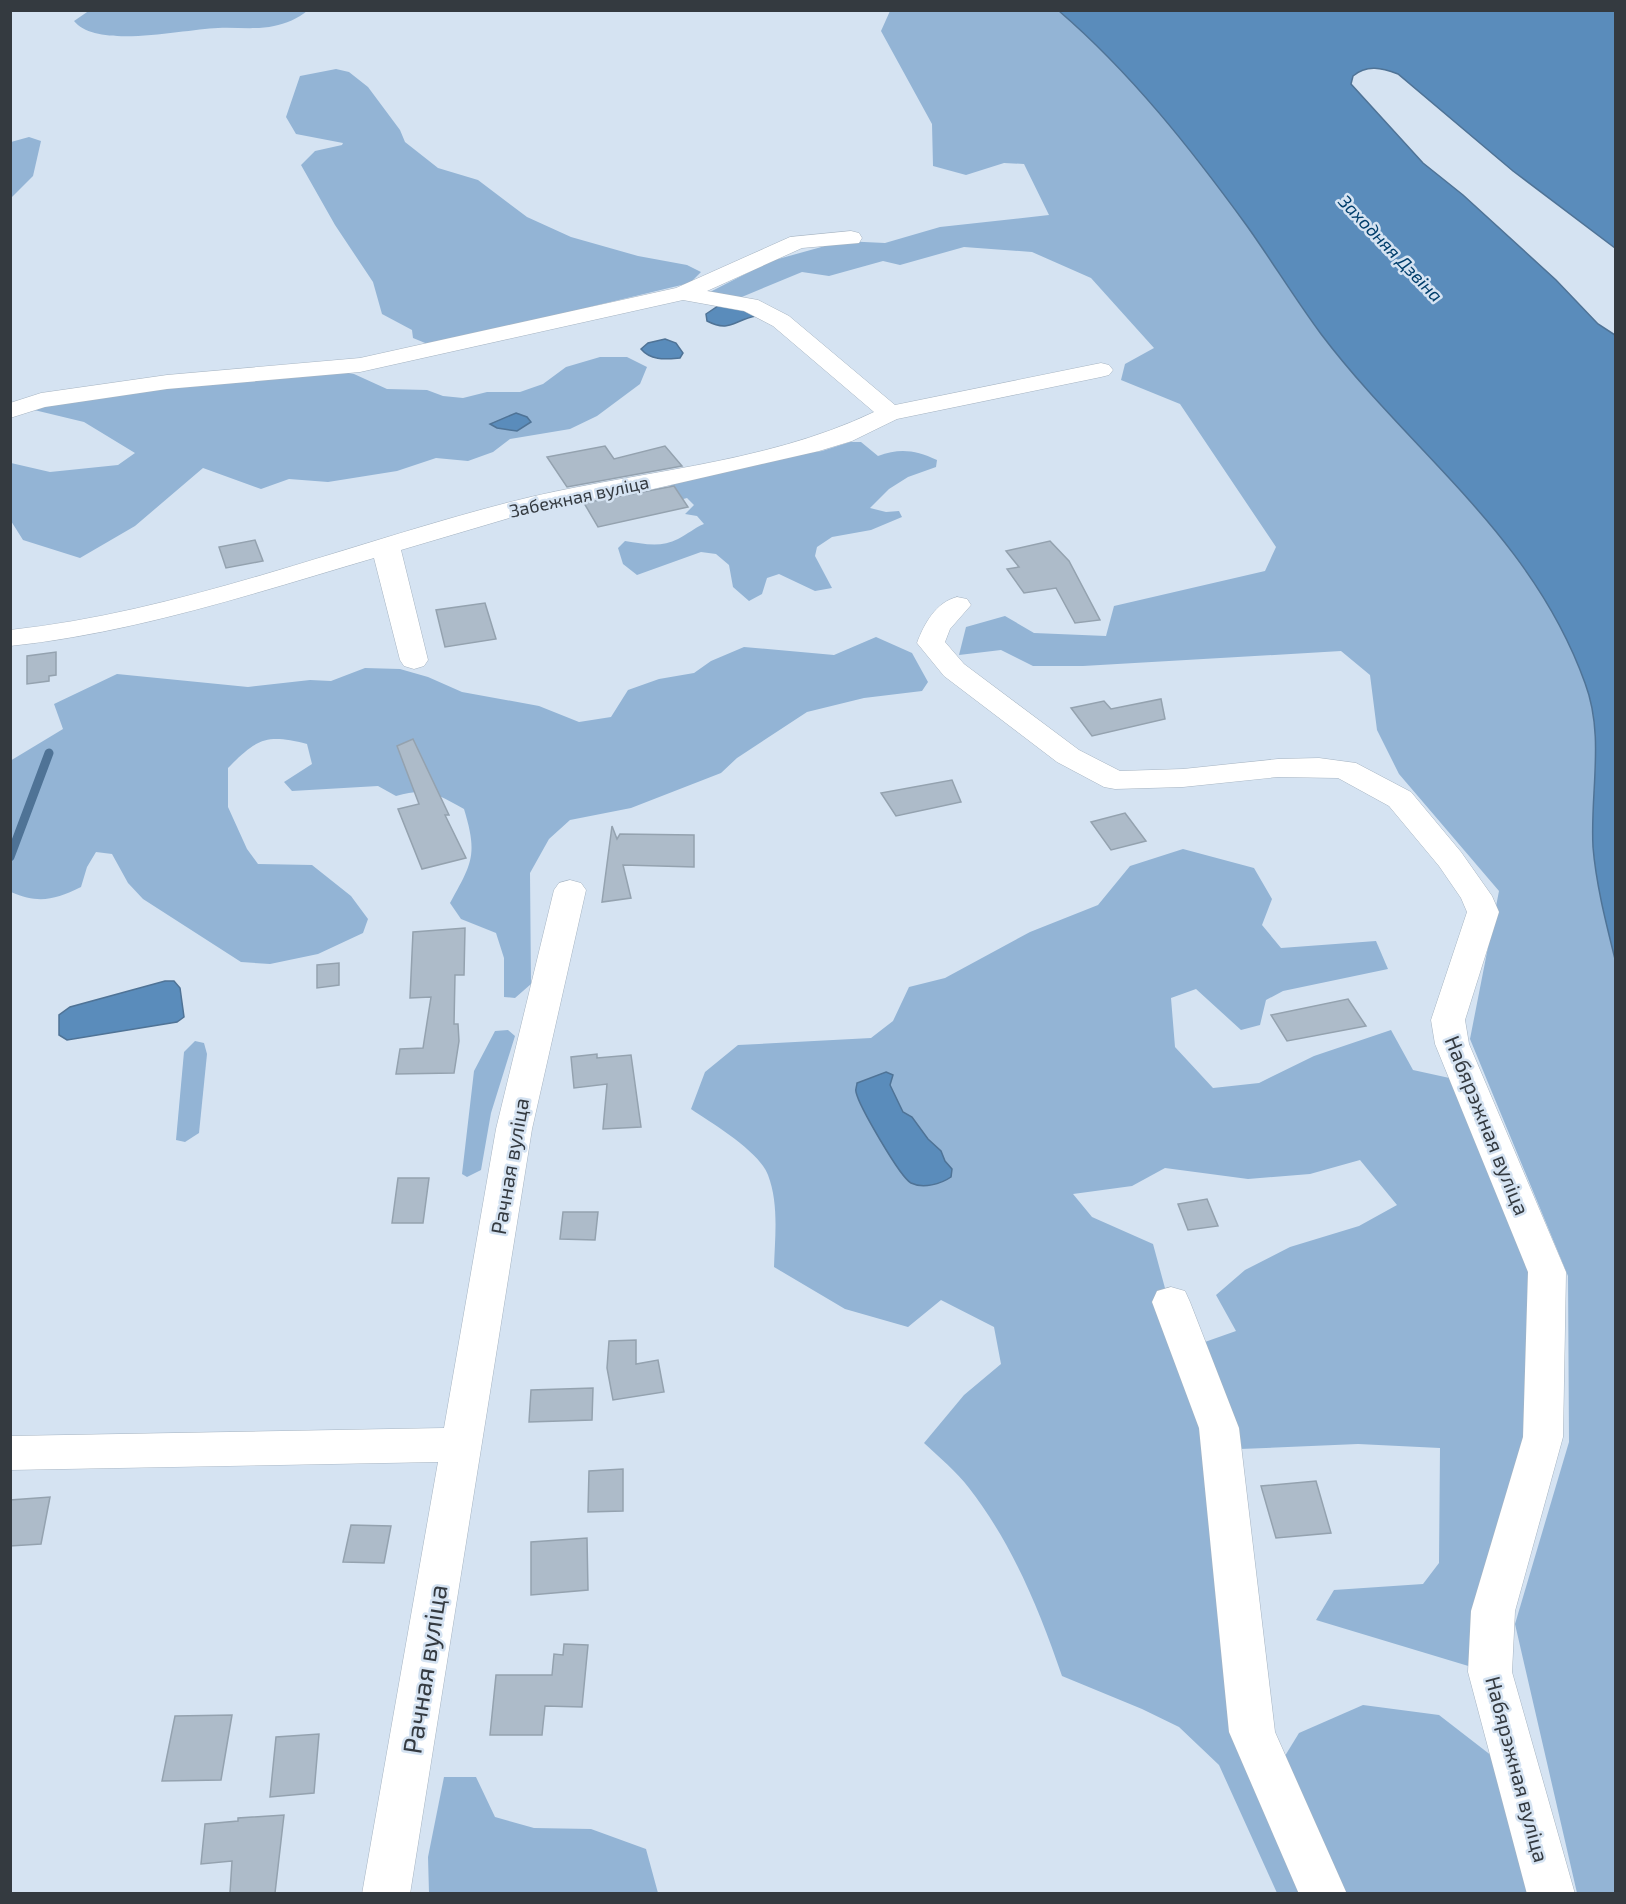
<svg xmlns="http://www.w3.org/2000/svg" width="1626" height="1904" viewBox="0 0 1626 1904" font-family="'Exo 2',sans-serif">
<rect width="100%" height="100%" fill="#d5e3f2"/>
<g fill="#93b4d5">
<path d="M90,10H307V11C299,18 285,24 274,26C256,30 236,27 218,28C184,29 97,50 74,21Z"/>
<path d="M890,11H1059C1131,73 1191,149 1247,226C1272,261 1294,299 1321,334C1411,453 1533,536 1585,683C1605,736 1590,792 1593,847C1596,884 1606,923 1616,959L1615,1893H1577L1515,1624L1569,1442L1568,1276L1470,1039L1499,891L1399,774L1377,730L1370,675L1341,651L1083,666H1033L1001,650L959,655L966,627L1005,616L1034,633L1106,636L1114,606L1265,571L1276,547L1180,404L1121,380L1125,364L1154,348L1091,278L1032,252L964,247L900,265L883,261L829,276L802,272L737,299L708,293L771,261L843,241L885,243L940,227L1049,215L1024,164L1004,163L966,175L933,166L932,124L881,31Z"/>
<path d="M336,69L349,72L368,87L400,130L405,142L438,168L478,180L527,217L571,237L638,256L687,265L701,272L690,283L430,345L413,338L412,330L382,314L373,282L335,225L301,165L315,151L342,145L343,143L296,134L286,117L300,76Z"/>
<path d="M29,137L41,141L33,176L11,198V142Z"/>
<path d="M600,357H627L647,367L640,384L597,416L570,429L510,439L493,452L468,461L436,458L397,471L328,482L289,479L261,489L203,468L135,526L80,558L23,540L11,521V463L50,472L118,465L135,453L84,422L30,409L163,388L331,370L354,374L387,389L427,390L443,396L463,398L487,392H520L543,384L566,367Z"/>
<path d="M850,442H861L878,456C900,448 915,450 937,460L936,467L908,477L889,489L870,508L886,512L899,511L902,517L871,530L832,537L817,547L815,556L832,588L815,591L779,574L767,578L762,594L749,601L733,587L729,565L716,554L701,552L637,575L623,564L618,548L625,541C644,544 661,548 678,539C688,534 694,528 704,524L697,516L685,514L694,505L687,498L676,501L670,484L776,458L822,451Z"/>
<path d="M876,637L912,653L928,682L922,691L864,698L807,712L737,758L721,773L631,808L570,820L549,839L530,873L531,984L515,998L504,997V958L496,933L461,919L450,903C472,863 478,855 464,809C437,794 427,787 396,796L378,786L292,791L284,782L312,764L307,744C267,734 257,738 228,768V807L247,849L258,864L312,865L351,896L368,919L363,933L318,954L270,964L241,962L143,899L128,883L112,854L96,852L87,867L81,887C54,900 39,904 11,892L10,761L63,729L54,704L117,674L248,687L310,680L331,681L365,668L400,669L428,677L462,692L539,706L579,722L611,717L628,690L659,679L694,673L711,661L744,647L834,655Z"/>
<path d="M1183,849L1254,868L1272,899L1262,925L1281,948L1376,941L1388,969L1283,991L1266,1000L1260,1025L1241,1030L1196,989L1171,998L1175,1047L1213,1088L1259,1083L1314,1056L1391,1030L1413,1070L1454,1079L1533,1269L1529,1430L1475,1668L1316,1620L1334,1590L1423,1584L1439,1563L1440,1448L1358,1444L1240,1449L1202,1343L1236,1331L1216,1295L1245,1270L1290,1247L1359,1226L1397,1205L1360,1160L1310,1174L1248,1179L1165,1168L1132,1186L1073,1194L1092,1217L1153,1244L1203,1428L1304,1893H1277L1219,1765L1179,1727L1142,1709L1062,1676C1039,1609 1013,1545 969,1488C957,1472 939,1457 924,1443L964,1395L1001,1364L994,1327L941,1300L908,1327L845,1309L774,1267C775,1236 779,1204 768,1175C759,1151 713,1124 691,1109L705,1072L738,1045L871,1038L893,1021L909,987L945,978L1030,932L1098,905L1130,866Z"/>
<path d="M508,1030L515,1036L491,1113L481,1170L467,1177L462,1174L474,1071L495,1031Z"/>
<path d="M195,1041L204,1043L207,1054L199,1133L185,1142L176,1140L184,1052Z"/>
<path d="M1363,1705L1439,1715L1501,1763L1538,1893H1337L1280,1764L1299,1733Z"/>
<path d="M444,1777H476L495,1817L534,1828L591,1829L646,1849L658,1893H429L428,1857Z"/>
</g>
<g fill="#5a8cbb" stroke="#4f7396" stroke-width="1.5">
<path d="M1059,11H1615V248L1513,171L1398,74C1382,68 1367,64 1353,76L1351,84L1423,163L1463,195L1556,280L1598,324L1615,335V959C1606,923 1596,884 1593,847C1590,792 1605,736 1585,683C1532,535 1411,453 1321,334C1295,299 1272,261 1247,226C1191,149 1131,73 1059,11Z"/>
<path d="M718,306H734L756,316C734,320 730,333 707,321L706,314Z"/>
<path d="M665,339L676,343L683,353L680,358C666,359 651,361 641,349L648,343Z"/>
<path d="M516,413L527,417L531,422L517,431L497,428L490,424Z"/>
<path d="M165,981H174L180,988L184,1017L177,1022L67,1040L59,1035V1015L70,1007Z"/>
<path d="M886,1072L893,1075L890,1085L903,1112L912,1117L928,1139L941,1151L945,1161L952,1169L951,1177C941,1184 923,1189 911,1183C900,1177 859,1106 856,1092C855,1089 857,1086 857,1083Z"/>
</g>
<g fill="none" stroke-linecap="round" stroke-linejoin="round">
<path stroke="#4f7396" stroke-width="9" d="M10,857L49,753"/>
</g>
<g fill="#adbbc9" stroke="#94a2af" stroke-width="1.5">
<path d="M605,446L614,459L665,446L682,466L567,487L547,457Z"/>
<path d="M674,486L688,507L598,527L584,503Z"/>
<path d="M255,540L263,561L226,568L219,547Z"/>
<path d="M1050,541L1069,561L1100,620L1075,623L1056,588L1024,593L1007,569L1019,567L1006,551Z"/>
<path d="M485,603L496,639L445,647L436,610Z"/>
<path d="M56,652V675L49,676V681L27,684V656Z"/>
<path d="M1161,699L1165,719L1092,736L1071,708L1104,701L1111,709Z"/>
<path d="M413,739L449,815H445L466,858L422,869L398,809L419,804L397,746Z"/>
<path d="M952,780L961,802L896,816L881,793Z"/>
<path d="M1125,813L1146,841L1111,850L1091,822Z"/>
<path d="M612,826L617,839L620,834L694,835V867L623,865L631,898L602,902Z"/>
<path d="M465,928L464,975H455L454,1024H458L459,1041L454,1073L396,1074L400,1049L423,1048L431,997L410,998L413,932Z"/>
<path d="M339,963V985L317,988V965Z"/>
<path d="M1348,999L1366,1026L1287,1041L1271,1015Z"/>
<path d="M597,1054V1058L631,1055L641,1127L603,1129L607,1084L574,1088L571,1057Z"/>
<path d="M398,1178H429L423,1223H392Z"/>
<path d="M1207,1199L1218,1226L1188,1230L1178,1204Z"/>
<path d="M563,1212H598L595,1240L560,1239Z"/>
<path d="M636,1340V1364L658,1360L664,1392L613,1400L607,1368L609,1341Z"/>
<path d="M593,1388L592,1420L529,1422L531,1390Z"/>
<path d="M623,1469V1511L588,1512L589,1471Z"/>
<path d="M1316,1481L1331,1533L1276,1538L1261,1486Z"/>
<path d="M50,1497L41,1544L10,1546V1500Z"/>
<path d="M351,1525L391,1526L384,1563L343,1562Z"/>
<path d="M587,1538L588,1590L531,1595V1542Z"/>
<path d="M564,1644L588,1645L582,1707L545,1706L542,1735H490L496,1675H552L554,1654L563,1655Z"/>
<path d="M232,1715L221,1780L162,1781L175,1716Z"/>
<path d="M319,1734L314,1793L270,1797L276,1737Z"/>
<path d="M284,1815L275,1893H230L232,1861L201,1864L205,1824L238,1821V1818Z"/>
</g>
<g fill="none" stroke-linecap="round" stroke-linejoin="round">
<defs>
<g id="minor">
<path d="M851,231L859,233L862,238L859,243L802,248L707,291L758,300L789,316L895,405L1101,363L1109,365L1113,370L1109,375L1101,377L897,419L852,441L819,451L627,495L592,499L523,514L401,550L428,660L424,666L414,669L404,666L400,660L374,558C255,593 134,633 10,646V630C179,612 347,544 510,502C630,471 761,466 874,412L773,326L744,311L683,300L360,372L167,389L45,407L10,418V403L41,393L167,375L360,358L676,288L790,237Z"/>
<path d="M957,597L967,599L971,605L950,629L945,642L964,664L1079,750L1120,771L1183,769L1278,759L1319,758L1356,763L1411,792L1461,852L1492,896L1499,912L1465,1020L1469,1044L1566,1272L1563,1437L1515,1611L1512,1672L1575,1894H1527L1468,1672L1471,1611L1523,1437L1528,1272L1435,1044L1431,1020L1467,912L1461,898L1439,866L1389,806L1338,778L1278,777L1183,787L1115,789L1104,787L1057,762L944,676L917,643C924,624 936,602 957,597Z"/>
<path d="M570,880L581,883L586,890L532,1129L410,1894H362L438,1462L10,1470V1436L444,1428L496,1129L554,890L559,883Z"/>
<path d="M1171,1287L1185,1291L1190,1302L1239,1428L1275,1732L1347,1894H1299L1229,1732L1199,1428L1152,1302L1157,1291Z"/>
</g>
</defs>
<use href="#minor" stroke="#a6b4c2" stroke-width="1"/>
<use href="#minor" fill="#fff" fill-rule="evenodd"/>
</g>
<g text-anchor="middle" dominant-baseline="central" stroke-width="5" stroke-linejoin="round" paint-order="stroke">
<g font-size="18" font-style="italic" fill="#003e6b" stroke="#d5e3f2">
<text transform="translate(1391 248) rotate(46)">Заходняя Дзвіна</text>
</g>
<g font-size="18" fill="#343a40" stroke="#d5e3f2">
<text transform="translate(579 496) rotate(-12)">Забежная вуліца</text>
</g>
<g font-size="21" fill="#343a40" stroke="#d5e3f2">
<text transform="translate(1488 1125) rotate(68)">Набярэжная вуліца</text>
<text transform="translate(509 1166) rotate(-80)">Рачная вуліца</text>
<text transform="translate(1518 1769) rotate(75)">Набярэжная вуліца</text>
</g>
<g font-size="26" fill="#343a40" stroke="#d5e3f2">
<text transform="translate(424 1669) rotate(-81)">Рачная вуліца</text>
</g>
</g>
<rect width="1626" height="1904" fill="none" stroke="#343a40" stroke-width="24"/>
</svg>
